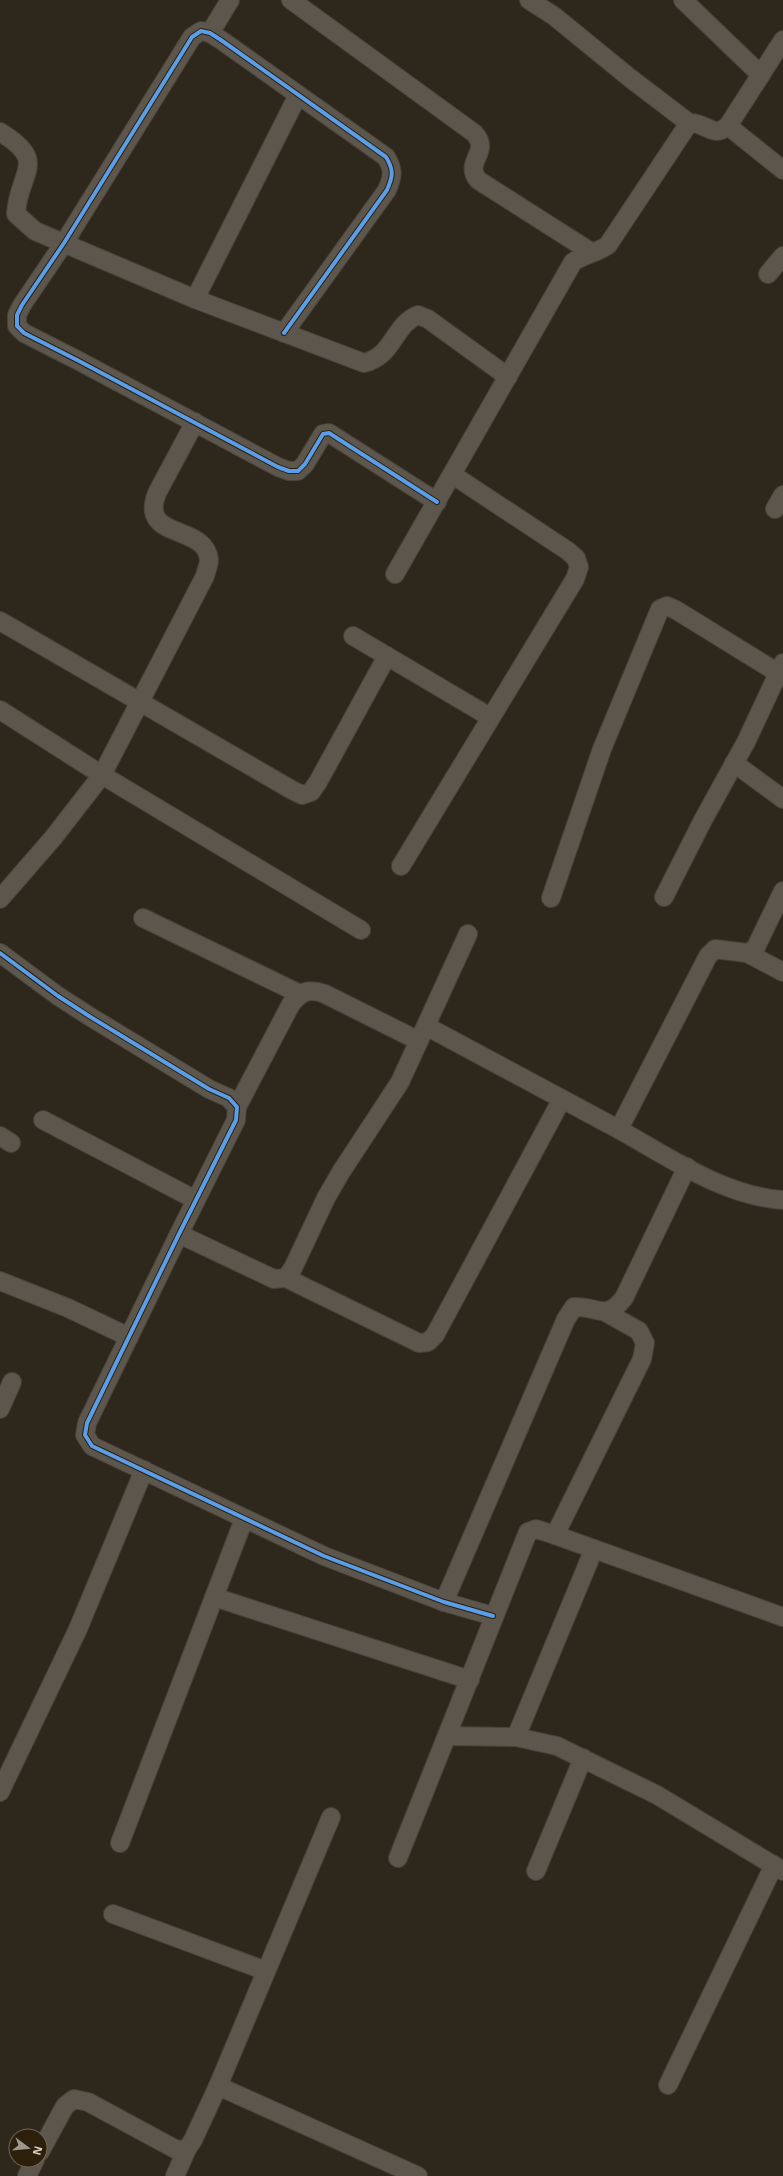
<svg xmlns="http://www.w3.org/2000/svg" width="783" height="2176" viewBox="0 0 783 2176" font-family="'Noto Sans',sans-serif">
<rect width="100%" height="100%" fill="#2e271c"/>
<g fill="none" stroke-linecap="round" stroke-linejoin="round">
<defs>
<g id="minor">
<path d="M291,0L474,133C492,152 463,161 478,180L591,252"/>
<path d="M529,0L554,16L630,78L689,123"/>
<path d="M683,0L761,75"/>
<path d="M210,33L230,0"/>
<path d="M728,126L783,170"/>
<path d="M0,132C50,162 18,172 16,214L35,231L195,299L364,363C395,355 393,325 418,315L428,319L508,377"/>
<path d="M768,274L783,256"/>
<path d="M195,299L298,95"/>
<path d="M284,333L387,190C393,176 394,170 386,157L221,40L210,33L201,31L192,37L64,243L22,305L17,315V326L24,333L79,361L278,467L289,471H298L305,464L323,434L329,433L437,502"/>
<path d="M775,509L783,495"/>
<path d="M395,574L573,262C585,254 597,253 608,245L689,123C707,122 712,139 728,126L783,40"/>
<path d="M0,621L292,790L302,795L311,792L318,782L387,656"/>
<path d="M353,636L490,717"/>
<path d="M0,710L102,775L361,930"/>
<path d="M734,763L783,799"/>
<path d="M401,866L575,579L579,567L576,558L568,551L453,475"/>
<path d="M664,897L703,820L746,742L783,663"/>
<path d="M551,898L602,749L660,609L667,606L676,610L778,673"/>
<path d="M0,899L53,838L102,775L205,576C206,571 209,565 209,560C206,523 138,541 157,493L195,422"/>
<path d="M143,918L300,994"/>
<path d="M0,953L58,996L89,1016L209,1089L229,1098L237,1107L236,1120L179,1234L87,1423L85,1435L92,1446L324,1556L444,1602L493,1616"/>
<path d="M747,953L783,972"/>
<path d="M426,1026C490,1061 554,1094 618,1129C669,1157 723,1196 783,1200"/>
<path d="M237,1107L291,1004C302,991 308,988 325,994L419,1041"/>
<path d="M43,1120L196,1200"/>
<path d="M619,1129L708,956L715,949L747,953L755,949L783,891"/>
<path d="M0,1136L11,1143"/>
<path d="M179,1234L274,1279L286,1278L293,1268L326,1198L341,1172L400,1082L468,934"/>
<path d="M286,1278L419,1343L428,1342L435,1335L562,1099"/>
<path d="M0,1281L68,1308L129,1337"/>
<path d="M0,1409L12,1382"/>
<path d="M555,1535L642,1359L645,1343L639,1331L607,1313"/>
<path d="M214,1597L470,1680"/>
<path d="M444,1602L566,1319L574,1307C599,1306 605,1322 624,1298L687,1167"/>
<path d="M448,1736L516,1737L557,1746L657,1795L783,1871"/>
<path d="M516,1737L594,1549"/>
<path d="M0,1792L78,1629L144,1470"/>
<path d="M120,1843L244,1519"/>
<path d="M398,1858L528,1532L536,1529L555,1535L783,1617"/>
<path d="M536,1871L583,1758"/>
<path d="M113,1914L266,1971"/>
<path d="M668,2085L774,1865"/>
<path d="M218,2086L418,2176"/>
<path d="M40,2152L65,2106L74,2099L88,2102L177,2150L187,2149L193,2140L218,2086L331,1817"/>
<path d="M27,2176L35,2160"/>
<path d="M175,2176L187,2149"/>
</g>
</defs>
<use href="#minor" stroke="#494239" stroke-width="20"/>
<use href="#minor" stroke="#5c564d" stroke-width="18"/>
<defs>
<g id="cycleway">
<path d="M284,333L387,190C393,176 394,170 386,157L221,40L210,33L201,31L192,37L64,243L22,305L17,315V326L24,333L79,361L278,467L289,471H298L305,464L323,434L329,433L437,502"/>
<path d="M0,953L58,996L89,1016L209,1089L229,1098L237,1107L236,1120L179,1234L87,1423L85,1435L92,1446L324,1556L444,1602L493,1616"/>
</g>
</defs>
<use href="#cycleway" stroke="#2c1f0b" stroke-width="6"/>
<use href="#cycleway" stroke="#5a9eea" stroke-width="4"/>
</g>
<g transform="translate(28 2148) rotate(106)"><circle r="19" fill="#2c1f0b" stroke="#716655"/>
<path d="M0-3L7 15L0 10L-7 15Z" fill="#9d968a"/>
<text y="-6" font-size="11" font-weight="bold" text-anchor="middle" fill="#d9d1c5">N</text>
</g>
</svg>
